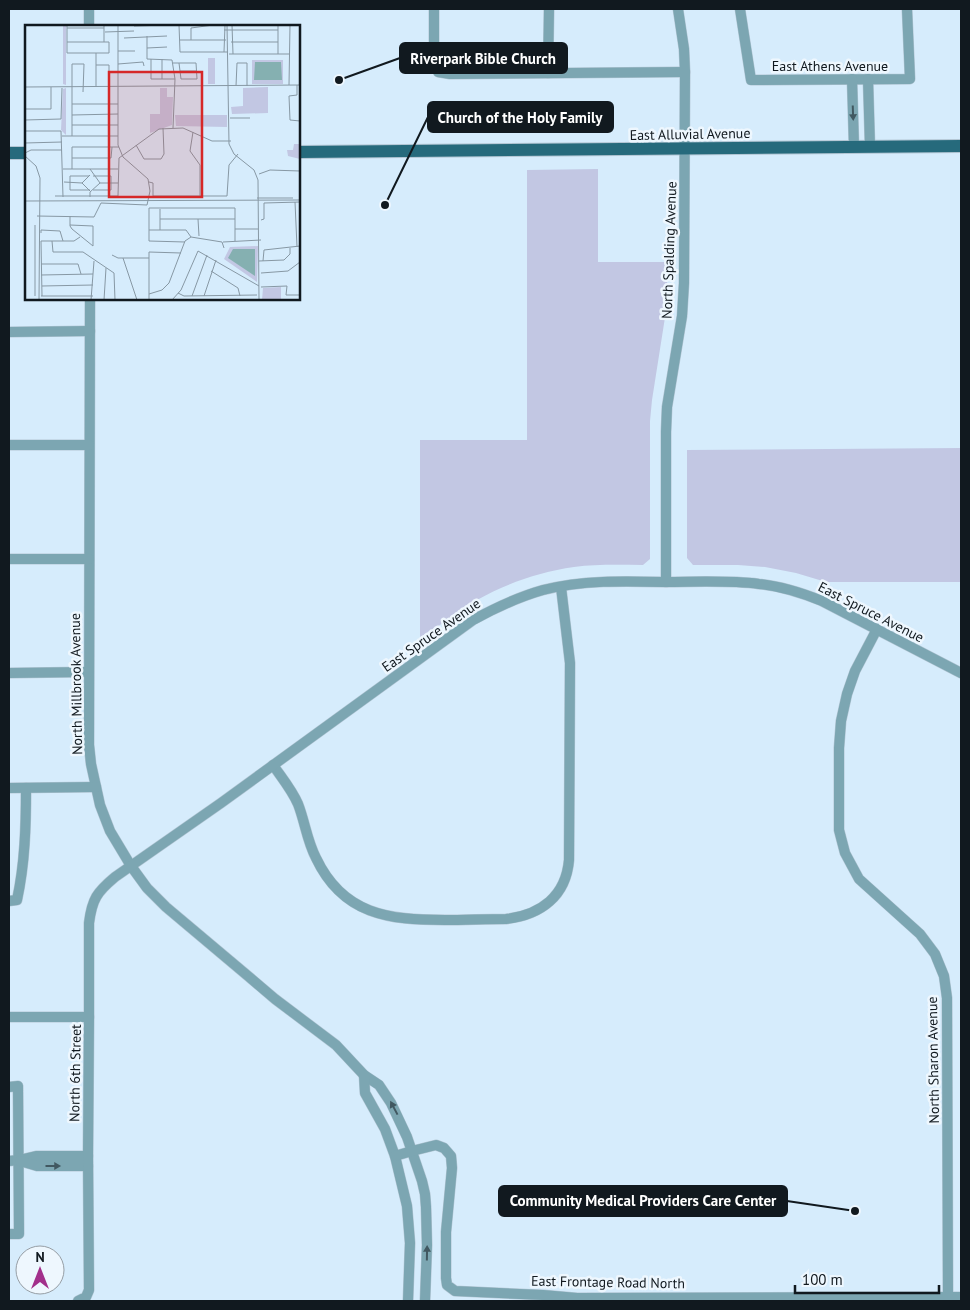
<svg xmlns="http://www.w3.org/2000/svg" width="970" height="1310" viewBox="0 0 970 1310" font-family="'PT Sans',sans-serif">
<rect width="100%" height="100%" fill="#d6ecfc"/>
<g fill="#c2c7e3">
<path d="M598,169V262H668L666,311L652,400L650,421V559L643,565C620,565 597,564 574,567C540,572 507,583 477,600C462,609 447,620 433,630H431L420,638V440H527V170Z"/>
<path d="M961,448V582H826L796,573L765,567L738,565H693L687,558V450Z"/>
</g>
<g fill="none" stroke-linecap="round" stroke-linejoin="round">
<defs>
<g id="minor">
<path d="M89,9V26"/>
<path d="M434,9V60L438,72L450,74L685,72"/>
<path d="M740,9L751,80L910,79L907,9"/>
<path d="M548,73L549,9"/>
<path d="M852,79L854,147"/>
<path d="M868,79L870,147"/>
<path d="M90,299L89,745L91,764L100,805L110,831L131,866L147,888L166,907L248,976L275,999L336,1045L364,1075L379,1085L391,1103L407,1137L422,1181L425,1194L426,1207L427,1245L425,1301"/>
<path d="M9,332L90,331"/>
<path d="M9,445H89"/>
<path d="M9,559H89"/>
<path d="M666,582V432L667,407L682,316L684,283L685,72L684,49L678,9"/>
<path d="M877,629L855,671L847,694L841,721L839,748V830L845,853L859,879L920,934L935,954L944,976L947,998L948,1297"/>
<path d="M9,673L88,672"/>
<path d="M273,765C282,778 292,790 298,804C305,822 307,841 316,858C343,915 389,920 445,920C465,920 486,919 506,919C541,915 566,896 569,860L570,663L561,587"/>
<path d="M9,788L96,787"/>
<path d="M9,901L17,900C25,863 26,826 26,788"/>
<path d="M9,1017H89"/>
<path d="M364,1075L365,1093L385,1129L395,1156L407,1206L410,1243L408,1301"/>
<path d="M9,1087L18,1086L19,1234H9"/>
<path d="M395,1156L412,1151L436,1145L444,1148L451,1156L452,1168L446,1232V1278L447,1285L455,1291L543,1295L577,1298L961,1297"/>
<path d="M9,1161L19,1160L36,1156H88"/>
<path d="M20,1161L37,1166H88"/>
<path d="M78,1301L86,1297L89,1290L88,1156L89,1017V923C92,899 97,892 115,877L221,803L473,620C495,608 518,597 543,590C582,580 624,581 664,582C696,582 728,580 759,584C781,586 802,593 822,601L961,673"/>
</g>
<g id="major">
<path d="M299,152L961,146"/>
<path d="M9,153H26"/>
</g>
</defs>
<use href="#minor" stroke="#b3c6d4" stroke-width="11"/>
<use href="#major" stroke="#b3c6d4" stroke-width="14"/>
<use href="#minor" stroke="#7ca6b2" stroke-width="10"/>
<use href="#major" stroke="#266a7c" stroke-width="12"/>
</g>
<defs><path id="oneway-solid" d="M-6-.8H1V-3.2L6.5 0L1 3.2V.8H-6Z" transform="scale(1.25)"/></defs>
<g fill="#415861">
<use href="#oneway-solid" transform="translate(853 113) rotate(88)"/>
<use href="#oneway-solid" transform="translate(394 1108) rotate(-118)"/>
<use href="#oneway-solid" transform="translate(53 1166)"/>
<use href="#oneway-solid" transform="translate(427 1253) rotate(-89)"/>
</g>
<g text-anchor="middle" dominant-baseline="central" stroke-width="5" stroke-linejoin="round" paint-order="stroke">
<g font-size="14" fill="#11191f" stroke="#eef7fe">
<text x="830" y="66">East Athens Avenue</text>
<text transform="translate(690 134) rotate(-1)">East Alluvial Avenue</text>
<text transform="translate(669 250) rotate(-88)">North Spalding Avenue</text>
<text transform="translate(871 612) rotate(27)">East Spruce Avenue</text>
<text transform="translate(431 635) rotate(-35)">East Spruce Avenue</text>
<text transform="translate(76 684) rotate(-91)">North Millbrook Avenue</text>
<text transform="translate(933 1060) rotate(-91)">North Sharon Avenue</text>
<text transform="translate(75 1073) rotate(-89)">North 6th Street</text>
<text transform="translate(608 1282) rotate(1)">East Frontage Road North</text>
</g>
</g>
<g transform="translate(25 25)">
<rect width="275" height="275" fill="#d6ecfc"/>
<path d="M38,0H41V60L38,59ZM183,33H190V59H183ZM227,35H258V59H227ZM243,62V88L207,89L206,82L218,81V63ZM41,63V110L36,105L38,64ZM135,63H142V72H148L147,100L125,108V89H135ZM150,90H202V102L151,101ZM269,119H274L275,134L263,131L262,125H268ZM233,221L232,257L199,234L205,222ZM256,262V275H237L238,263Z" fill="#c2c7e3"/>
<path d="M230,37H256L257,55H229ZM208,224H230V251L203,233Z" fill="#85b0b1"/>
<path fill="none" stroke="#8798a4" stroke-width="1" d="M93,0V120L98,132L123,154L125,166L122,180M154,0L155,27H203M202,0L204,119L209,129L229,145L233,155L234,275M207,0L208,29M253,0V29M109,1L143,0M42,3H79M199,5H253M80,7L109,6M122,11V34L147,35L150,54L148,103M99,13L142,11M155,15H201M166,15V3L188,0M42,17H84V28H42V0M79,17V0M206,17H253M122,23L142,22M93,26H110M199,27L200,0M204,29H265M126,34V54H150M148,38H171L172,54H156L154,38M93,39L118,37L119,41M71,40H84V61M155,46H171M137,54V34M264,60L265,0M272,60V70L264,71L265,95L275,96M211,61L212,38H222V61M0,62L275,60M71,62V28M47,79H93M0,84H26V62M47,90L93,89M205,93H225M0,95L36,94L37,63M47,100H93M0,106H36L38,172M168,107L165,126L175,140V171M37,111H93M47,111V39H59L58,67M0,118L37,117M111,120L119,134H136L139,129L138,103M0,128L6,125H37M0,131L11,141L15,153L14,275M47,133H86L87,122M38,144H93M47,144V122H94M234,149L245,145L275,146M65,150L57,158L65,166M64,151H45V165H65M39,157L57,158M124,157L128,158V171H202L204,140L213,129M75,158H93M68,165H86V151H68M30,171H93L94,133L134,104L158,103L187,116H206M65,172V167L75,158L65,144M232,173H268M0,176L275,175M270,177L272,222M135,184V205M12,191L69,192L76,178L122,180M45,191V201L47,204L68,221V201L45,200M135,194H210M173,194L174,211M236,195L239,194V178L275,177M210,204H233M124,205H161L166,212M16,208V205L35,206L38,216M166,212L197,217L199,223M16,216L17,271M16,216H49L55,212M27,216L28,227H58L89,248L90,275M160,217L124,216V183H210V216M198,217L236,215M87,230L93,233H124M98,233L112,275M234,236L259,235L265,229V223M238,236L239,225L275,221M16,239H53L56,249M186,246L213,263L215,271M236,248L263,246L275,237M16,250L68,249M17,261L68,260M236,262L262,261L261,270H275M153,268L159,271L232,270M124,269L137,265L144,258L160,216L166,212M10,271V200M16,271H68M167,271L182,230M179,271L191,235M66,275L69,236M79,275L81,243M124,275V227L156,228M147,275L156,265L173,226L234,261"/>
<path fill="#d62828" fill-opacity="0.15" stroke="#d62828" stroke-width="2.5" d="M84,47H177V172H84Z"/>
<rect width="275" height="275" fill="none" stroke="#11191f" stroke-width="2.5"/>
</g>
<path fill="none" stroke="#11191f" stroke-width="2" d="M339 80L400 58M385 205L428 117M855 1211L787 1201"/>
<g fill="#11191f" stroke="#eef7fe" stroke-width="2">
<circle cx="339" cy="80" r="5"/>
<circle cx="385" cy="205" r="5"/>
<circle cx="855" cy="1211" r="5"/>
</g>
<g fill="#11191f" stroke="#11191f" stroke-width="2">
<rect x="400" y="43" width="167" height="30" rx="5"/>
<rect x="428" y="102" width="185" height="30" rx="5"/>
<rect x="499" y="1186" width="288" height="30" rx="5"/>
</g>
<g font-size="15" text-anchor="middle" font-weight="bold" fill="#fff">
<text x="483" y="64">Riverpark Bible Church</text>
<text x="520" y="123">Church of the Holy Family</text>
<text x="643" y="1206">Community Medical Providers Care Center</text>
</g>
<rect width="970" height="1310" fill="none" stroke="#11191f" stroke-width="20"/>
<g transform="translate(40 1270)"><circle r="24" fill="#eef7fe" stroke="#969ea5"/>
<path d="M0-4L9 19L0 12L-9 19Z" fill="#a2308b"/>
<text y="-8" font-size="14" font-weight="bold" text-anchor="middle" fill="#11191f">N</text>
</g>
<path d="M795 1285v8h144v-8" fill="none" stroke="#11191f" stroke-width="2.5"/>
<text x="802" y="1285" font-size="15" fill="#11191f" stroke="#eef7fe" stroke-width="4" paint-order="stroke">100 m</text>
</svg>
